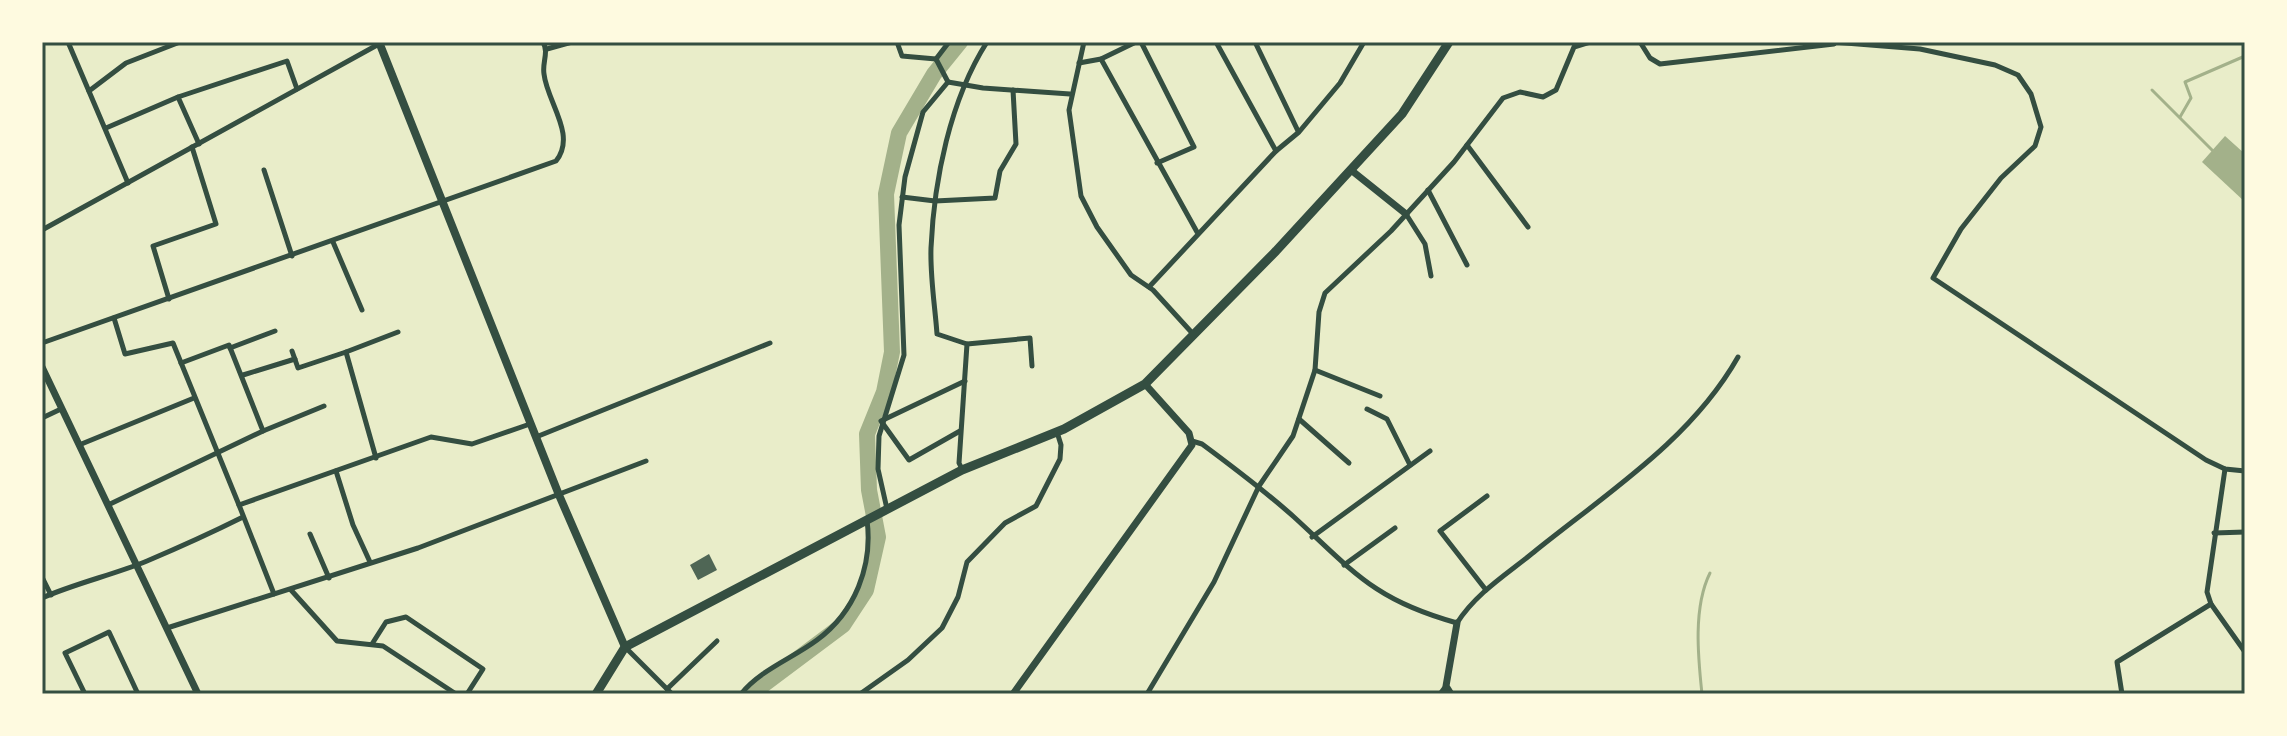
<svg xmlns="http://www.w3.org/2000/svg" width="2287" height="736" viewBox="0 0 2287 736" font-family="'Libre Baskerville',serif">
<rect width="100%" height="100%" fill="#e9edc9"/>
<path fill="#a3b18a" d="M2225,136L2245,154V202L2202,162Z"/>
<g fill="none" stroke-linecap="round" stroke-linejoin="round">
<g stroke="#a3b18a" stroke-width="3">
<path d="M2152,90L2214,152"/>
<path d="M2180,117L2191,98L2185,82L2245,56"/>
<path d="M1702,694C1698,657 1693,607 1710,573"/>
</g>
<path stroke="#a3b18a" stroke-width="16" d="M751,694L843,625L866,590L878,537L869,490L867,434L884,392L892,352L886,194L899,133L934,74L960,42"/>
</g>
<path fill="#4f6655" d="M709,554L717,570L698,580L690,565Z"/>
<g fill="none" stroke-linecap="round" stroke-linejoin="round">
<g stroke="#344e41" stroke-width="5">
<path d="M68,42L128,183"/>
<path d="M897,42L902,56L936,59"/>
<path d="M1084,42L1069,110L1081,196L1097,227L1131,275L1153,290L1194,335"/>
<path d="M1141,42L1194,147L1157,163"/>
<path d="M1216,42L1276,151"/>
<path d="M1255,42L1298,131"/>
<path d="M1640,42L1650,58L1660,64L1834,44"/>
<path d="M1833,42L1920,49L1995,65L2018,75L2031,94L2041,127L2035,146L2001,178L1961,229L1933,278L2206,460L2225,469L2245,471"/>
<path d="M547,49L572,42"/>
<path d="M936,59L948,82"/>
<path d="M936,59L949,42"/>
<path d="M1101,59L1197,232"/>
<path d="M1079,63L1101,59L1136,42"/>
<path d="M948,82L983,88L1070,94"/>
<path d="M89,91L126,63L180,42"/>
<path d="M178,97L287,61L297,89"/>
<path d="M106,128L178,97L199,144"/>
<path d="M1467,145L1528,227"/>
<path d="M264,170L292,256"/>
<path d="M1428,190L1467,265"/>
<path d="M902,197L935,201L995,198L1000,171L1016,144L1013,90"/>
<path d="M1406,214L1425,244L1431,276"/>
<path d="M42,230L379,44"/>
<path d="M333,242L362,310"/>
<path d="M1149,287L1276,151L1299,132L1340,83L1364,42"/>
<path d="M169,299L153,246L216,224L192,147"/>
<path d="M114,318L125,354L173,343L239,505"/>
<path d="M42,343L556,161C577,135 547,102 544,74C542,62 549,53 543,42"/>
<path d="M967,344L1030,338L1032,366"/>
<path d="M230,348L275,331"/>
<path d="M292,351L298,368L346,352L376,458"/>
<path d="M346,352L398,332"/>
<path d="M1315,370L1380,396"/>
<path d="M243,375L295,359"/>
<path d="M1367,409L1387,419L1410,465"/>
<path d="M42,418L61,409"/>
<path d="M1299,419L1349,463"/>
<path d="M263,431L324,406"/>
<path d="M960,431L909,460L881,421L965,381"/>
<path d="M536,437L770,343"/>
<path d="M1192,441L1202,444C1233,467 1265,491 1294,517C1354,572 1374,600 1457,623C1476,593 1507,574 1534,552C1607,493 1691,440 1738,357"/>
<path d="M79,445L194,398"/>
<path d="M962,469L959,463L967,344L937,334C935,306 930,277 931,248C934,180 950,100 987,42"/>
<path d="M2225,469L2207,592L2211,604L2245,652"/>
<path d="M336,471L353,525L370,562"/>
<path d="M108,505L263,431L229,345L181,363"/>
<path d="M887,509L878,469L879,436L904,355L899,225L905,177L923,112L948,82"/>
<path d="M2214,533L2245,532"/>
<path d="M310,534L329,578"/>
<path d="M1312,537L1430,451"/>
<path d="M1344,565L1395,528"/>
<path d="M42,577L51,595"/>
<path d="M291,590L337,641L383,646L456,694"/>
<path d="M1486,590L1440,531L1487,496"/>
<path d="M274,594L239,505L431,437L472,444L530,424"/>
<path d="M42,598C76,583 113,575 147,561C180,547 211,533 243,517"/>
<path d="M167,628L418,548L646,461"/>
<path d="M372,644L386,622L406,617L483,669L467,694"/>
<path d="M625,647L672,694"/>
<path d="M667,689L717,641"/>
<path d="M85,694L65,653L109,632L138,694"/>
<path d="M741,694C760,670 793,658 817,640C855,612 873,566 867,520"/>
<path d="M860,694L908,660L942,628L958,597L967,562L1005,523L1036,506L1060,459L1061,445L1057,432"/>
<path d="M1147,694L1214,582L1259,486L1293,436L1315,370L1319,312L1325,293L1391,231L1454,162L1503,98L1520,92L1543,97L1556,90L1574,47L1590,42"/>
<path d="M1440,694L1446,686"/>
<path d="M2122,694L2117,662L2211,604"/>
</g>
<g stroke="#344e41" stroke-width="7">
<path d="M1351,170L1406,214"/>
<path d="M42,367L198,694"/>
<path d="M1013,694L1192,445L1189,433L1145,384"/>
<path d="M1451,694L1446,686L1457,623"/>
</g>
<path stroke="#344e41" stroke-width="8" d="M379,42L559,495L625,647"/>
<path stroke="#344e41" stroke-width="9" d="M596,694L625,647L962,470L1064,429L1145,384L1276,251L1402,114L1449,42"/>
</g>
<rect width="2287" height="736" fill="none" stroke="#fefae0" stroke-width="88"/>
<rect x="44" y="44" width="2199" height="648" fill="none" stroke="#344e41" stroke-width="3"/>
</svg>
